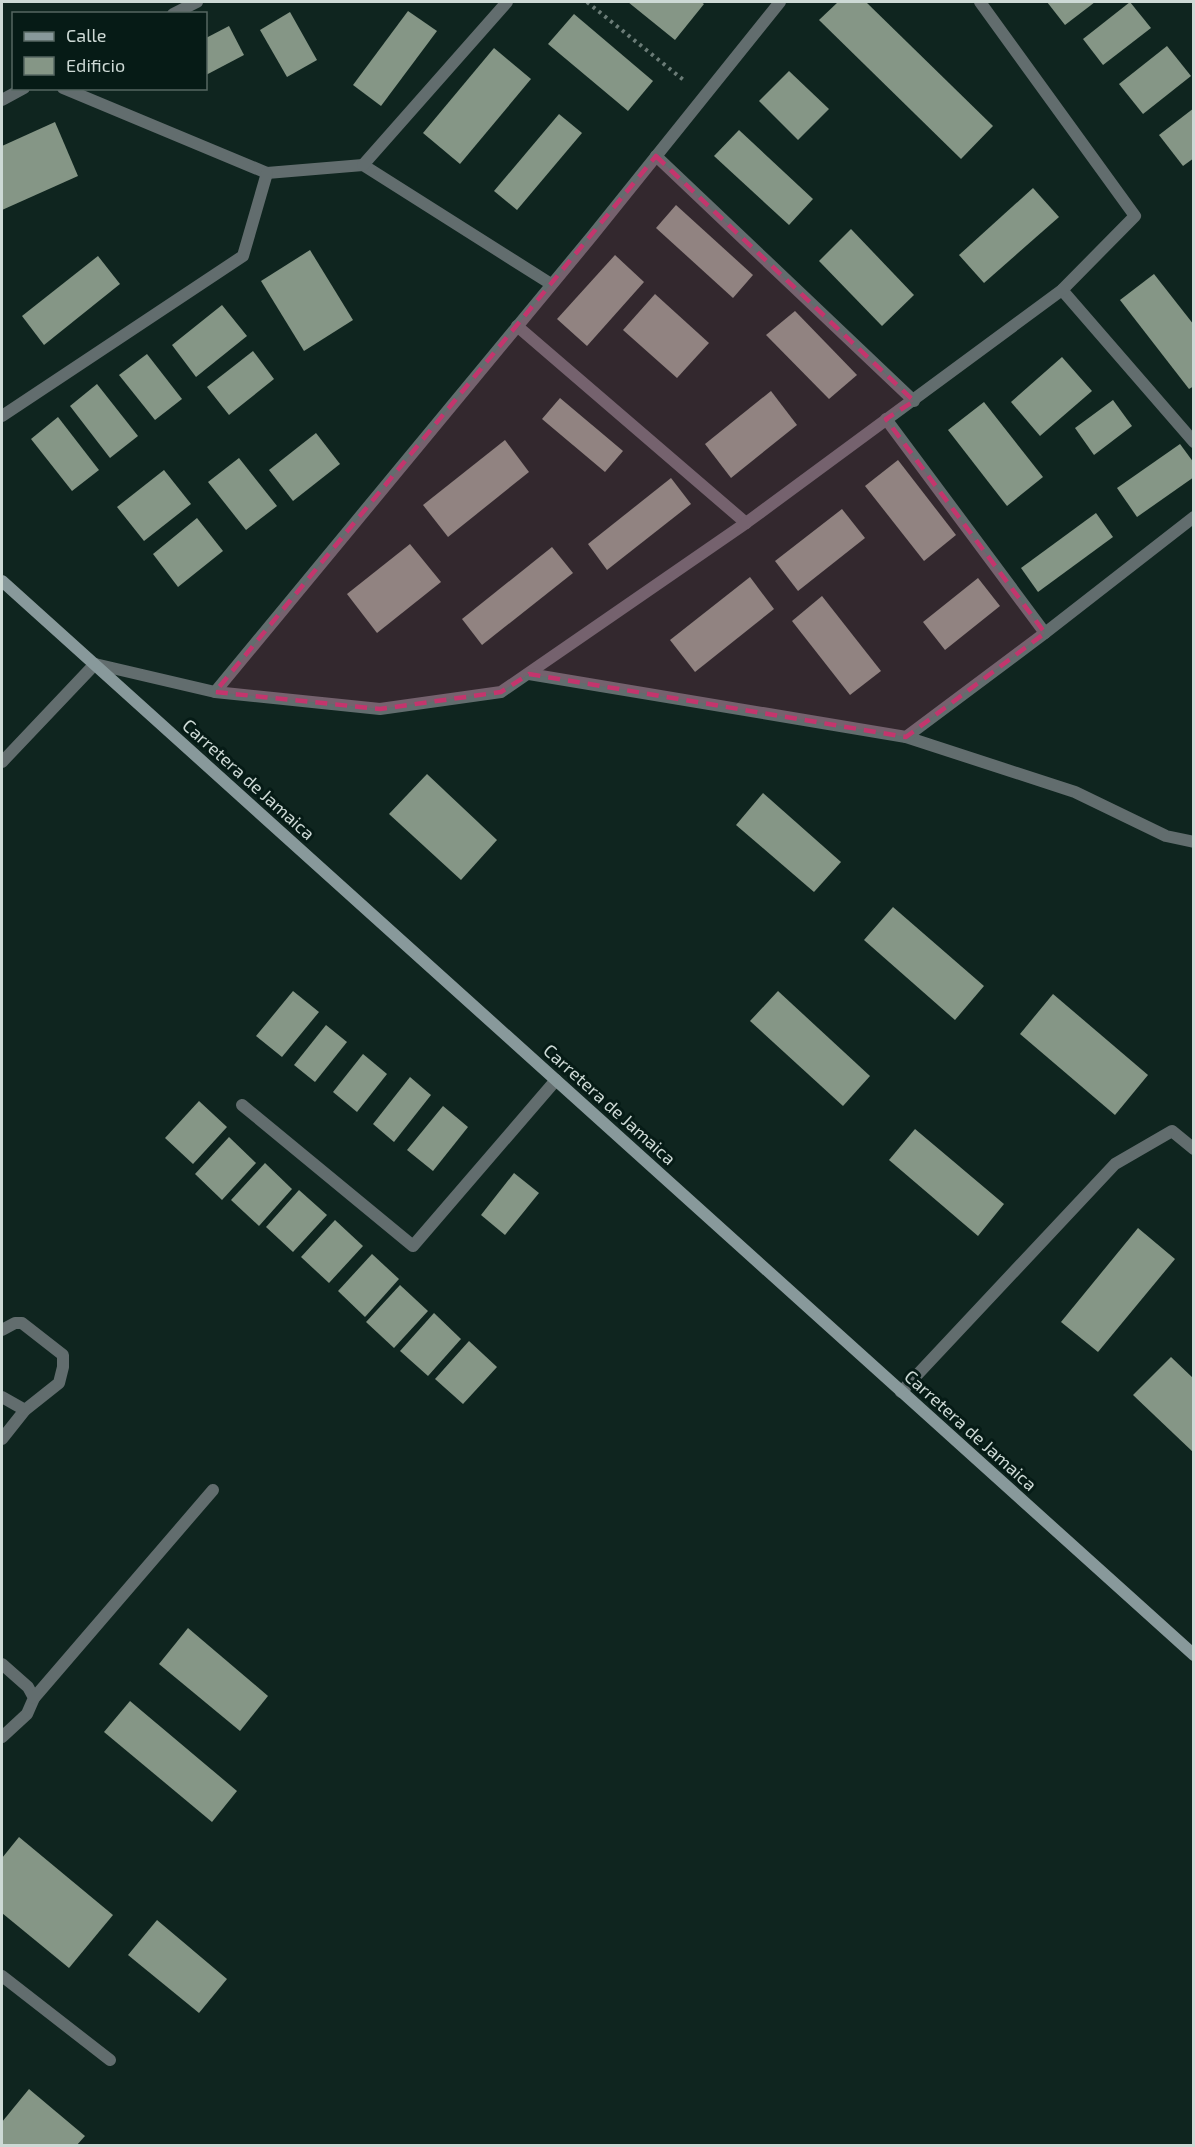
<svg xmlns="http://www.w3.org/2000/svg" width="1195" height="2147" viewBox="0 0 1195 2147" font-family="'Exo 2',sans-serif">
<rect width="100%" height="100%" fill="#0f251f"/>
<g fill="#859686">
<path d="M628,2H701L704,4L675,40Z"/>
<path d="M838,2H866L993,126L961,159L819,20Z"/>
<path d="M1047,2H1095L1065,25Z"/>
<path d="M1130,2L1151,28L1103,65L1083,39Z"/>
<path d="M408,11L437,31L381,106L353,85Z"/>
<path d="M290,12L317,60L287,77L260,30Z"/>
<path d="M574,14L653,81L628,111L548,44Z"/>
<path d="M229,26L244,55L206,75V38Z"/>
<path d="M1167,46L1191,76L1143,114L1119,84Z"/>
<path d="M494,48L531,79L460,164L423,133Z"/>
<path d="M789,71L829,109L798,140L759,101Z"/>
<path d="M1194,108V158L1183,166L1159,135Z"/>
<path d="M559,114L582,133L517,210L494,191Z"/>
<path d="M55,122L78,176L2,210V146Z"/>
<path d="M739,130L813,199L789,225L714,156Z"/>
<path d="M1033,188L1059,217L984,283L959,255Z"/>
<path d="M676,205L753,275L733,298L656,228Z"/>
<path d="M851,229L914,295L882,326L819,261Z"/>
<path d="M310,250L353,320L304,351L261,281Z"/>
<path d="M615,255L644,282L587,346L557,319Z"/>
<path d="M98,256L120,284L44,345L22,316Z"/>
<path d="M1154,274L1194,325V386L1189,389L1120,300Z"/>
<path d="M655,294L709,343L677,378L623,330Z"/>
<path d="M222,305L247,336L196,377L172,345Z"/>
<path d="M795,311L857,375L829,399L766,335Z"/>
<path d="M253,351L274,379L229,415L207,387Z"/>
<path d="M147,354L182,399L155,420L119,375Z"/>
<path d="M1062,357L1092,391L1040,436L1011,402Z"/>
<path d="M97,384L138,436L110,458L70,406Z"/>
<path d="M771,391L797,425L731,478L705,444Z"/>
<path d="M560,398L623,451L605,472L542,419Z"/>
<path d="M1113,400L1132,426L1094,455L1075,428Z"/>
<path d="M984,402L1043,477L1007,506L948,430Z"/>
<path d="M58,417L99,470L72,491L31,439Z"/>
<path d="M316,433L340,464L293,501L269,470Z"/>
<path d="M505,440L529,472L448,537L423,505Z"/>
<path d="M1180,444L1194,463V477L1137,517L1117,488Z"/>
<path d="M239,458L277,506L246,530L208,482Z"/>
<path d="M898,460L956,535L924,561L865,486Z"/>
<path d="M164,470L191,504L144,541L117,507Z"/>
<path d="M671,478L691,504L607,570L588,544Z"/>
<path d="M842,509L865,538L798,591L775,561Z"/>
<path d="M1096,513L1113,537L1038,592L1021,568Z"/>
<path d="M197,518L223,551L178,587L153,554Z"/>
<path d="M410,544L441,582L377,633L347,594Z"/>
<path d="M552,547L573,573L482,645L462,619Z"/>
<path d="M750,577L774,609L695,672L670,640Z"/>
<path d="M978,578L1000,606L945,650L923,622Z"/>
<path d="M822,596L881,671L850,695L792,621Z"/>
<path d="M427,774L497,840L461,880L389,814Z"/>
<path d="M763,793L841,862L814,892L736,825Z"/>
<path d="M893,907L984,986L955,1020L864,940Z"/>
<path d="M293,991L319,1012L282,1057L256,1036Z"/>
<path d="M778,991L870,1076L843,1106L750,1021Z"/>
<path d="M1053,994L1148,1075L1115,1115L1020,1034Z"/>
<path d="M326,1025L347,1042L315,1082L294,1065Z"/>
<path d="M363,1054L387,1074L357,1112L333,1092Z"/>
<path d="M410,1077L431,1095L394,1142L373,1124Z"/>
<path d="M199,1101L227,1127L193,1164L165,1138Z"/>
<path d="M443,1106L468,1127L433,1171L407,1150Z"/>
<path d="M915,1129L1004,1204L978,1236L889,1160Z"/>
<path d="M229,1137L256,1163L222,1200L195,1174Z"/>
<path d="M265,1163L292,1189L259,1226L231,1200Z"/>
<path d="M514,1173L539,1193L505,1235L481,1215Z"/>
<path d="M299,1190L327,1215L293,1252L266,1227Z"/>
<path d="M335,1220L363,1246L329,1283L301,1257Z"/>
<path d="M1138,1228L1175,1259L1098,1352L1061,1322Z"/>
<path d="M372,1254L399,1279L365,1317L338,1291Z"/>
<path d="M400,1285L428,1311L394,1348L366,1322Z"/>
<path d="M434,1313L461,1339L428,1376L400,1351Z"/>
<path d="M469,1341L497,1367L463,1404L435,1379Z"/>
<path d="M1171,1357L1194,1379V1453L1133,1395Z"/>
<path d="M188,1628L268,1696L240,1731L159,1664Z"/>
<path d="M130,1701L237,1791L212,1822L104,1732Z"/>
<path d="M19,1837L113,1915L69,1968L2,1913V1858Z"/>
<path d="M157,1920L227,1979L199,2013L128,1955Z"/>
<path d="M29,2089L85,2136L76,2146H2V2122Z"/>
</g>
<g fill="none" stroke-linecap="round" stroke-linejoin="round">
<path stroke="#6b7c77" stroke-width="4" stroke-dasharray="3 4.5" stroke-linecap="butt" d="M587,2L686,82"/>
<g stroke="#626d6e" stroke-width="12">
<path d="M517,326L746,523"/>
<path d="M906,737L1075,792L1166,836L1194,842"/>
<path d="M2,762L95,664"/>
<path d="M2,1330L15,1323H22L63,1355V1367L59,1383L25,1410L2,1439"/>
<path d="M2,1397L25,1410"/>
<path d="M2,1664L28,1687L34,1698L27,1714L2,1737"/>
<path d="M34,1698L213,1490"/>
<path d="M2,1976L110,2060"/>
</g>
<g stroke="#626d6e" stroke-width="12">
<path d="M173,14L197,2"/>
<path d="M63,88L267,173L363,165L551,284"/>
<path d="M2,100L24,88"/>
<path d="M656,156L914,401"/>
<path d="M363,165L507,2"/>
<path d="M1062,290L1194,442"/>
<path d="M2,416L243,256L267,173"/>
<path d="M886,419L1045,633"/>
<path d="M95,664L215,692L380,709L501,692L746,523L1062,290L1135,216L980,2"/>
<path d="M529,674L906,737L1045,633L1194,517"/>
<path d="M215,692L592,236L780,2"/>
<path d="M242,1105L413,1246L556,1080"/>
<path d="M901,1392L1115,1164L1172,1131L1194,1149"/>
</g>
<path stroke="#88999b" stroke-width="12" d="M2,581L1194,1655"/>
</g>
<path fill="#c4356d" fill-opacity="0.2" stroke="#c4356d" stroke-width="4.5" stroke-dasharray="12 8" stroke-linejoin="round" d="M656,156L914,401L886,419L1045,633L906,737L529,674L501,692L380,709L215,692Z"/>
<g text-anchor="middle" dominant-baseline="central" stroke-width="6" stroke-linejoin="round" paint-order="stroke">
<g font-size="18" fill="#cdd9d5" stroke="#061b16">
<text transform="translate(249 779) rotate(42)">Carretera de Jamaica</text>
<text transform="translate(610 1104) rotate(42)">Carretera de Jamaica</text>
<text transform="translate(971 1430) rotate(42)">Carretera de Jamaica</text>
</g>
</g>
<rect width="1195" height="2147" fill="none" stroke="#cdd9d5" stroke-width="6"/>
<rect x="12" y="12" width="195" height="78" fill="#061b16" stroke="#566762" stroke-width="1.5"/>
<rect x="24" y="32" width="30" height="9" fill="#88999b" stroke="#566762" stroke-width="1.5"/>
<text x="66" y="42" font-size="18" fill="#cdd9d5">Calle</text>
<rect x="24" y="57" width="30" height="18" fill="#859686" stroke="#566762" stroke-width="1.5"/>
<text x="66" y="72" font-size="18" fill="#cdd9d5">Edificio</text>
</svg>
